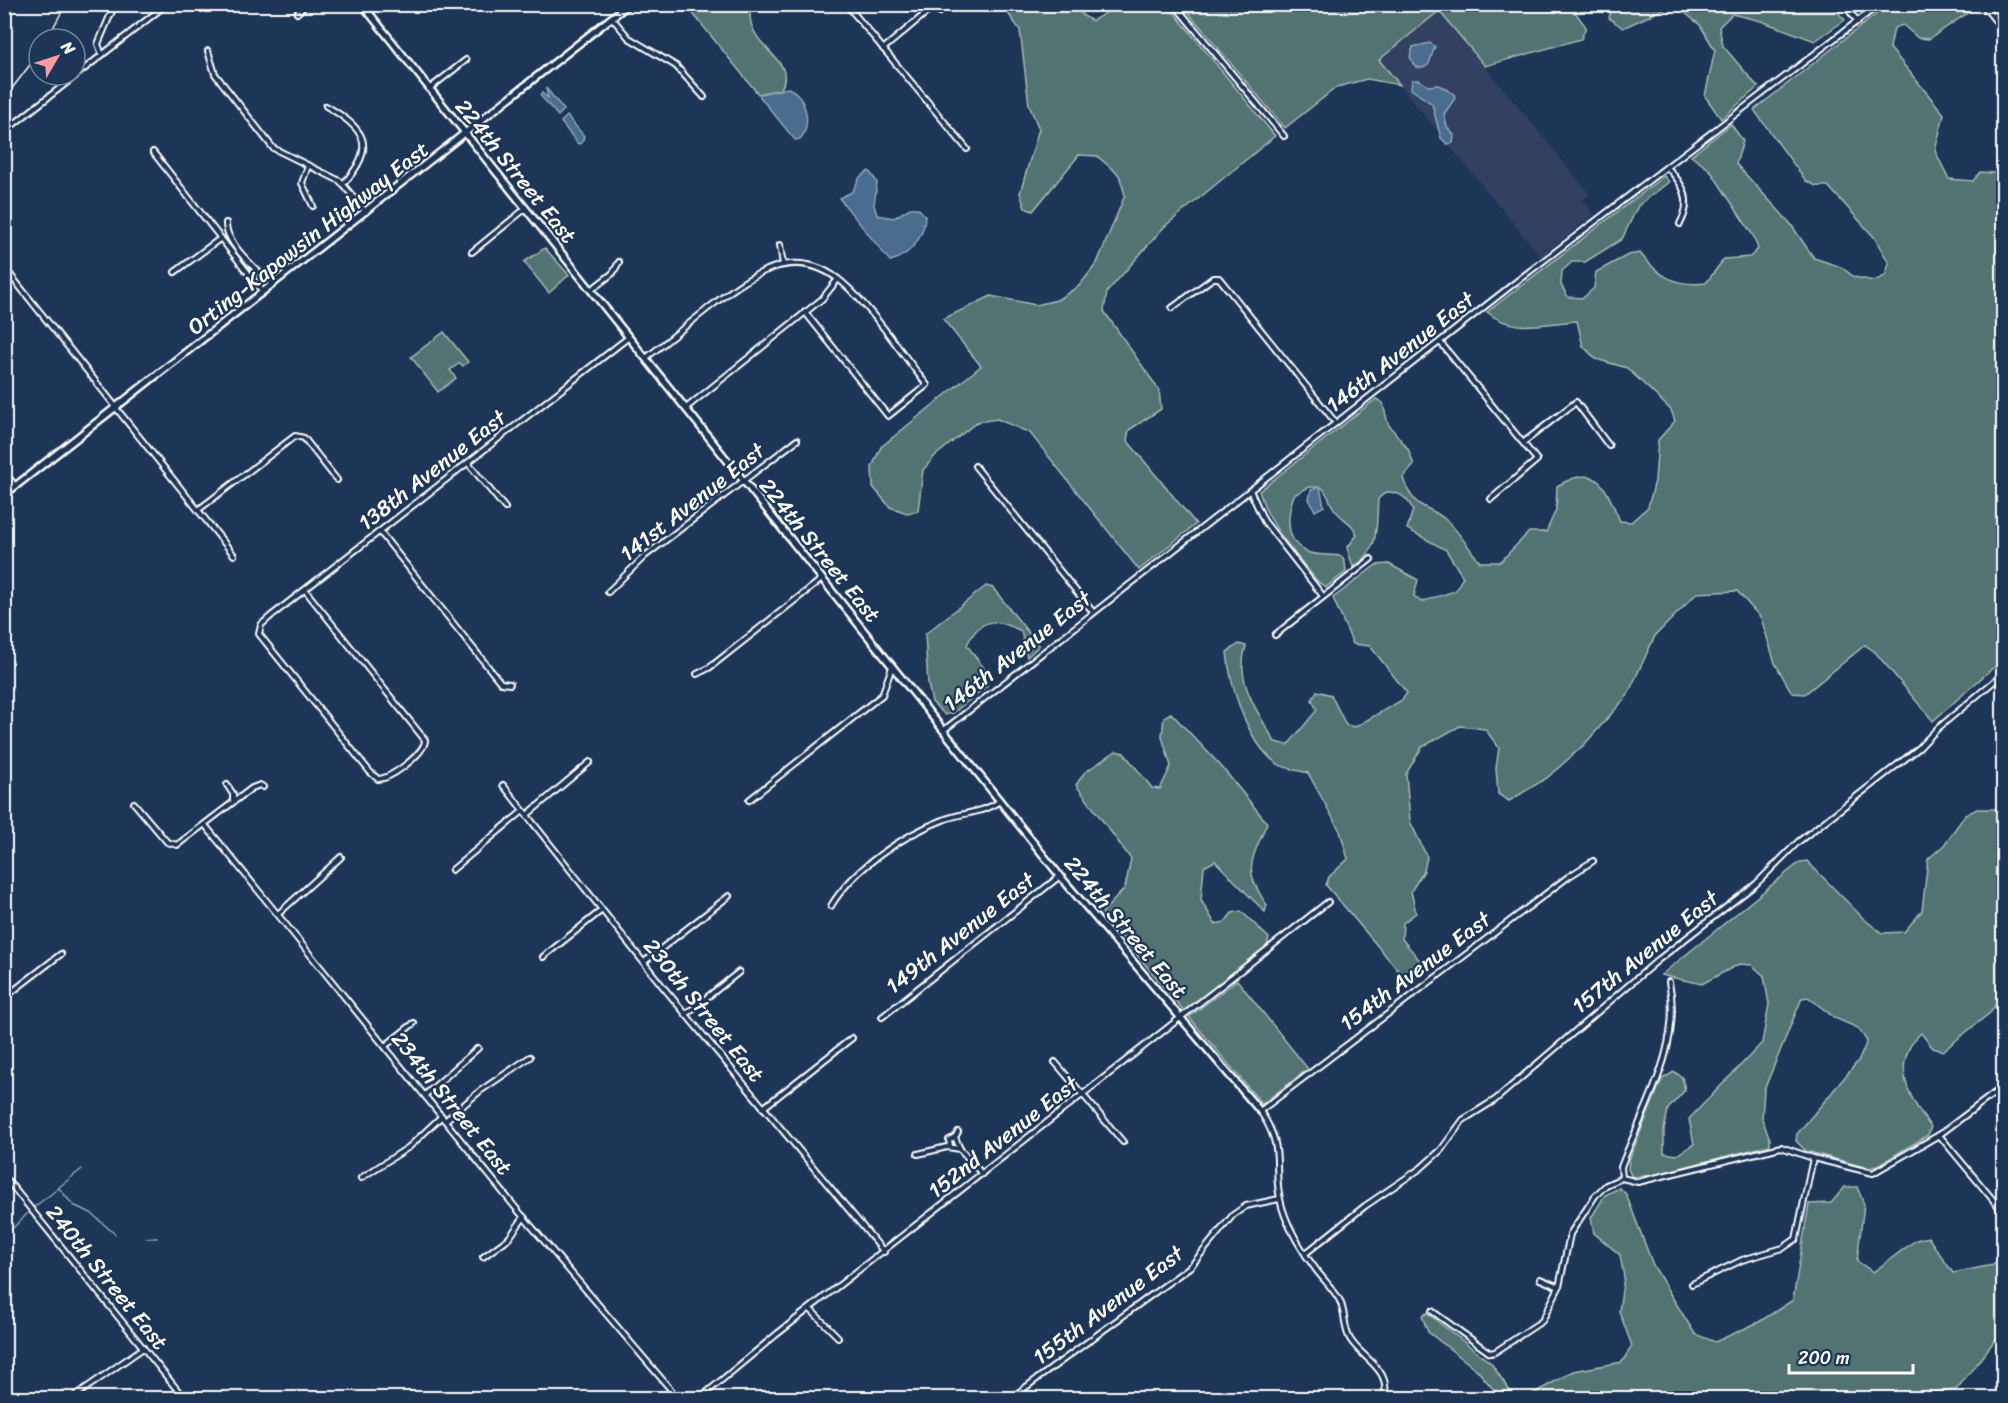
<svg xmlns="http://www.w3.org/2000/svg" width="2008" height="1403" viewBox="0 0 2008 1403" font-family="Sriracha,sans-serif">
<rect width="100%" height="100%" fill="#1d3557"/>
<filter id="ink" filterUnits="userSpaceOnUse"><feTurbulence type="fractalNoise" baseFrequency=".0167" numOctaves="2"/><feDisplacementMap in="SourceGraphic" scale="12" xChannelSelector="R" yChannelSelector="G"/><feConvolveMatrix kernelMatrix="1 2 1 2 8 2 1 2 1" color-interpolation-filters="sRGB"/></filter>
<g filter="url(#ink)">
<path fill="#314162" d="M1439,11L1590,194L1583,200L1594,214L1541,257L1379,60Z"/>
<g fill="#537372" stroke="#a9b9b8" stroke-width="1.5">
<path d="M1889,4H1973L1975,8L1929,39L1918,38L1903,25L1894,28L1890,48L1944,114L1935,151L1949,179L1973,181L1980,172L1994,173L2003,178V659L1933,721L1875,652L1865,645L1805,694L1792,693L1775,663L1761,618L1737,591L1697,593L1655,636L1627,696L1584,745L1547,778L1509,801L1498,794L1496,768L1499,748L1485,729L1460,726L1422,747L1406,774L1410,821L1427,857L1424,871L1411,891L1416,913L1403,923L1402,939L1423,964L1416,978L1407,981L1326,885L1329,877L1348,859L1340,831L1308,773C1299,770 1284,769 1276,763C1247,741 1230,687 1227,652L1239,644L1246,646C1234,681 1258,712 1275,742L1288,745L1317,710L1312,700L1317,691L1331,695L1346,725L1355,727L1402,700L1407,693L1370,646L1353,644L1333,598L1376,565L1389,564L1418,580L1414,596L1421,602L1455,591L1463,577L1446,550L1407,529L1413,510C1407,497 1400,492 1386,492L1378,499C1376,525 1380,553 1353,567L1347,548L1357,535C1353,521 1340,520 1333,507C1328,499 1328,493 1321,487H1309L1294,495C1287,514 1284,541 1307,552C1315,556 1331,554 1341,556L1345,562L1346,572L1326,587L1318,582C1295,553 1269,527 1259,491L1376,399L1383,403L1388,424L1408,449L1414,465L1403,478C1415,512 1426,503 1446,520C1459,531 1469,549 1480,562H1500L1529,532H1546L1556,510L1557,486C1599,461 1605,487 1620,521L1631,522L1648,507L1655,481L1658,440L1675,421L1671,410L1627,368L1596,359L1583,346L1577,321C1546,323 1513,334 1487,312L1664,176L1669,182L1638,206L1622,239L1585,262H1572L1562,271L1561,285L1568,297L1583,298L1594,288L1596,272L1628,255L1640,253C1658,276 1676,287 1706,283L1724,259L1750,257L1758,249L1754,237L1710,170L1691,156L1731,124L1743,141L1736,164L1790,223L1814,258L1841,267L1854,277L1874,281L1885,276L1889,263L1874,237L1828,186H1816L1806,181L1754,110Z"/>
<path d="M686,5H751C742,49 799,56 781,89L758,94Z"/>
<path d="M1002,5H1080L1082,15L1092,21L1119,5H1168L1275,136L1164,227L1107,292L1104,311L1159,390L1161,409L1129,430L1127,440L1196,524L1139,570L1030,433L997,419L977,422L935,456L923,470L918,511L907,513L890,507L873,487L872,467L881,447L981,366L943,319L991,296L1036,305L1057,300L1079,286L1097,263L1125,195L1119,175L1097,156L1079,155L1033,211L1025,208L1020,193L1039,129L1029,105L1020,30Z"/>
<path d="M1182,5H1570L1586,27L1581,39L1485,66L1439,11L1379,60L1400,85L1367,79L1337,87L1285,128Z"/>
<path d="M1613,5V4L1673,5L1623,28L1609,18Z"/>
<path d="M1675,5H1831L1845,20L1815,41L1761,21L1732,14L1719,27L1723,46L1758,87L1721,119L1705,96L1715,50L1700,25Z"/>
<path d="M545,248L569,275L549,293L524,262Z"/>
<path d="M444,332L468,362L463,366L460,363L450,370L456,378L438,392L411,357Z"/>
<path d="M986,586L993,588L1039,646L1027,657L1021,631C996,618 980,617 967,645L986,671L987,686L953,713L945,715L932,702L928,684L925,634Z"/>
<path d="M1171,713L1221,766L1267,823C1251,862 1242,869 1267,905L1265,912L1215,861L1204,867L1201,900L1215,924L1225,922L1232,913L1241,911L1269,938L1267,947L1184,1011L1102,913L1125,888L1131,859L1076,785L1084,773L1116,751L1124,753L1152,788L1160,789L1171,766L1162,737L1164,717Z"/>
<path d="M1977,809H2003V991L1991,1012L1943,1051L1933,1048L1921,1033C1889,1063 1909,1099 1931,1127L1928,1135L1877,1166L1868,1168L1806,1151L1796,1141L1797,1134L1859,1060L1867,1041L1858,1028L1835,1018L1808,997L1802,998L1764,1090L1762,1119L1770,1139V1145L1653,1175L1632,1177L1628,1169L1629,1160L1662,1079L1674,1072L1682,1077L1685,1090L1668,1109L1664,1130V1153L1677,1155L1694,1144L1689,1119L1762,1043L1769,1004L1764,976L1752,965L1739,964L1702,984L1661,975L1800,862L1807,861L1865,920L1882,933L1904,932L1922,911L1928,859L1944,845L1965,815Z"/>
<path d="M1237,980L1308,1069L1262,1104L1189,1017Z"/>
<path d="M1845,1187H1857L1864,1204L1857,1261L1873,1272L1916,1240L1928,1237L1953,1273L1993,1265L2003,1257V1330L1956,1390L1928,1393L1911,1398H1525L1574,1371L1622,1362L1632,1346L1619,1311L1624,1277L1620,1255L1594,1233L1591,1218L1605,1195L1619,1188L1626,1194L1653,1265L1672,1297L1695,1334L1715,1342L1759,1322L1793,1300L1809,1204L1831,1203Z"/>
<path d="M1427,1313L1491,1363L1510,1391L1521,1398H1501L1477,1370L1428,1332L1422,1316Z"/>
</g>
<g fill="#486c8f" stroke="#91a7bc" stroke-width="1.5">
<path d="M1430,43L1435,47C1429,57 1433,71 1416,67L1410,57L1413,47Z"/>
<path d="M1412,80H1419L1428,86L1439,85L1454,94L1455,98L1444,114L1447,127L1454,135L1453,143L1447,144L1441,138L1432,104L1411,89Z"/>
<path d="M546,88L564,110L558,116L540,95L542,93L548,98Z"/>
<path d="M788,88C806,94 813,126 800,139L795,140L760,97V94Z"/>
<path d="M567,116L584,136L582,143L578,144L561,122Z"/>
<path d="M869,171L877,182L874,205L877,215L894,218L910,208H918L925,216C925,236 910,256 890,261L839,198L852,192L860,177Z"/>
<path d="M1320,487L1324,506L1315,511L1309,499L1311,490Z"/>
</g>
<g fill="none" stroke-linecap="round" stroke-linejoin="round">
<g stroke="#91a7bc" stroke-width="1.5">
<path d="M59,1187L82,1169"/>
<path d="M34,1207L59,1188L73,1205L91,1213L115,1234"/>
<path d="M4,1237L30,1211"/>
<path d="M146,1238H157"/>
</g>
<defs>
<g id="street">
<path d="M846,4L967,149"/>
<path d="M1174,4L1284,136"/>
<path d="M1844,4L1858,22"/>
<path d="M1982,4L2004,31"/>
<path d="M297,13L307,4"/>
<path d="M612,18L629,38L676,66L704,97"/>
<path d="M883,49L932,8L940,12"/>
<path d="M208,51L215,74L273,148L340,181L366,212"/>
<path d="M102,55L98,44L115,4"/>
<path d="M429,89L466,60"/>
<path d="M326,106C365,128 378,147 343,184"/>
<path d="M14,124L167,4"/>
<path d="M153,152L263,292"/>
<path d="M308,166L302,183L313,206"/>
<path d="M1667,167C1684,185 1693,200 1680,224"/>
<path d="M226,223C225,243 258,272 273,285"/>
<path d="M780,245L783,265"/>
<path d="M472,252L525,209"/>
<path d="M4,267L116,407"/>
<path d="M175,272L221,238"/>
<path d="M591,290L613,273L619,262"/>
<path d="M1172,308L1213,278H1219L1336,423"/>
<path d="M1440,342L1537,460L1491,499"/>
<path d="M646,358C666,342 686,326 706,310C747,278 793,240 843,283C871,307 903,355 927,385L888,416L805,312"/>
<path d="M116,408L234,555"/>
<path d="M686,408L822,299L838,279"/>
<path d="M1524,442L1576,402L1609,446"/>
<path d="M468,463L505,508"/>
<path d="M975,466L1093,612"/>
<path d="M4,473L16,486"/>
<path d="M1250,490L1264,521L1323,596"/>
<path d="M198,510L295,436L304,438L337,480"/>
<path d="M380,532L501,683L510,684"/>
<path d="M305,590L425,740C425,753 391,779 378,779L370,772L259,634L261,625L271,616L629,337"/>
<path d="M608,592L645,556L797,440"/>
<path d="M1275,635L1371,559"/>
<path d="M697,674L709,668L822,579"/>
<path d="M944,730L1521,278L1880,4"/>
<path d="M227,785L233,794V801"/>
<path d="M503,785L664,988L884,1252"/>
<path d="M749,800L882,695L892,667"/>
<path d="M134,803L167,842L177,845L252,788L260,785L263,787"/>
<path d="M527,815L590,762"/>
<path d="M205,825L515,1207L678,1398"/>
<path d="M452,870L523,811"/>
<path d="M831,906C853,869 903,835 943,820C963,812 982,814 1000,801"/>
<path d="M278,914L341,857"/>
<path d="M543,957L602,910"/>
<path d="M644,962L729,896"/>
<path d="M4,998L61,954"/>
<path d="M686,1014L739,972"/>
<path d="M882,1017L1060,876"/>
<path d="M385,1046L414,1023"/>
<path d="M1055,1062L1123,1142"/>
<path d="M425,1095L478,1048"/>
<path d="M763,1108L852,1038"/>
<path d="M446,1120L480,1091L530,1057"/>
<path d="M958,1132L955,1137L960,1149L982,1174"/>
<path d="M1939,1135L2004,1213"/>
<path d="M950,1146L949,1140L955,1137"/>
<path d="M918,1154L947,1147L960,1149"/>
<path d="M4,1176L184,1398"/>
<path d="M361,1178L409,1147L442,1116"/>
<path d="M1622,1178L1638,1182L1781,1147L1813,1158L1873,1173L1939,1135L2004,1086"/>
<path d="M1622,1178L1621,1167C1643,1108 1683,1046 1669,982"/>
<path d="M1306,1253L1365,1206L1421,1168L1441,1150L1463,1120L1495,1100L1658,960L1756,884L1798,842L1919,748L1937,729L2004,673"/>
<path d="M483,1257L509,1238L524,1217"/>
<path d="M1540,1279L1559,1287"/>
<path d="M1692,1284L1742,1260L1783,1248L1796,1239L1813,1158"/>
<path d="M810,1309L838,1337"/>
<path d="M1432,1311L1490,1353L1495,1352L1542,1321L1559,1287L1570,1234L1595,1196L1606,1185L1622,1178"/>
<path d="M72,1398L143,1348"/>
<path d="M700,1398L777,1334L1328,902"/>
<path d="M1011,1398L1191,1266L1233,1215L1246,1206L1279,1199"/>
<path d="M1384,1398C1392,1369 1363,1360 1350,1339C1343,1327 1346,1312 1339,1299C1333,1289 1324,1280 1317,1271C1303,1253 1288,1228 1282,1207C1270,1167 1288,1152 1260,1111L1568,877L1593,861"/>
</g>
<g id="secondary">
<path d="M362,4L1060,876L1260,1111"/>
<path d="M4,495L629,4"/>
</g>
</defs>
<use href="#street" stroke="#fff" stroke-width="8"/>
<use href="#secondary" stroke="#fff" stroke-width="10"/>
<use href="#street" stroke="#1d3557" stroke-width="4"/>
<use href="#secondary" stroke="#1d3557" stroke-width="5"/>
<g stroke="#fff" stroke-width="1.5">
<path d="M47,39L66,4"/>
<path d="M4,99L39,53"/>
</g>
</g>
</g>
<g text-anchor="middle" dominant-baseline="central" stroke-width="4.5" stroke-linejoin="round" paint-order="stroke">
<g font-size="22" fill="#fff" stroke="#1d3557">
<text transform="translate(516 171) rotate(51)">224th Street East</text>
<text transform="translate(308 238) rotate(-38)">Orting-Kapowsin Highway East</text>
<text transform="translate(1400 352) rotate(-38)">146th Avenue East</text>
<text transform="translate(432 470) rotate(-38)">138th Avenue East</text>
<text transform="translate(692 502) rotate(-38)">141st Avenue East</text>
<text transform="translate(820 550) rotate(51)">224th Street East</text>
<text transform="translate(1017 651) rotate(-38)">146th Avenue East</text>
<text transform="translate(1126 927) rotate(50)">224th Street East</text>
<text transform="translate(960 933) rotate(-38)">149th Avenue East</text>
<text transform="translate(1645 952) rotate(-39)">157th Avenue East</text>
<text transform="translate(1415 971) rotate(-37)">154th Avenue East</text>
<text transform="translate(704 1010) rotate(51)">230th Street East</text>
<text transform="translate(452 1103) rotate(51)">234th Street East</text>
<text transform="translate(1003 1137) rotate(-38)">152nd Avenue East</text>
<text transform="translate(107 1277) rotate(51)">240th Street East</text>
<text transform="translate(1108 1305) rotate(-37)">155th Avenue East</text>
</g>
</g>
<rect width="2008" height="1403" fill="none" stroke="#1d3557" stroke-width="24"/>
<rect x="12" y="12" width="1984" height="1379" fill="none" stroke="#fff" stroke-width="2" filter="url(#ink)"/>
<g transform="translate(57 57) rotate(51)"><circle r="28" fill="#1d3557" stroke="#77869a" stroke-width="1.5"/>
<path d="M0-4.5L10 22L0 15L-10 22Z" fill="#ff9aa2"/>
<text y="-9" font-size="16" font-weight="bold" text-anchor="middle" fill="#ffffff">N</text>
</g>
<path d="M1789 1364v9h124v-9" fill="none" stroke="#ffffff" stroke-width="3"/>
<text x="1798" y="1364" font-size="18" fill="#ffffff" stroke="#1d3557" stroke-width="4.5" paint-order="stroke">200 m</text>
</svg>
